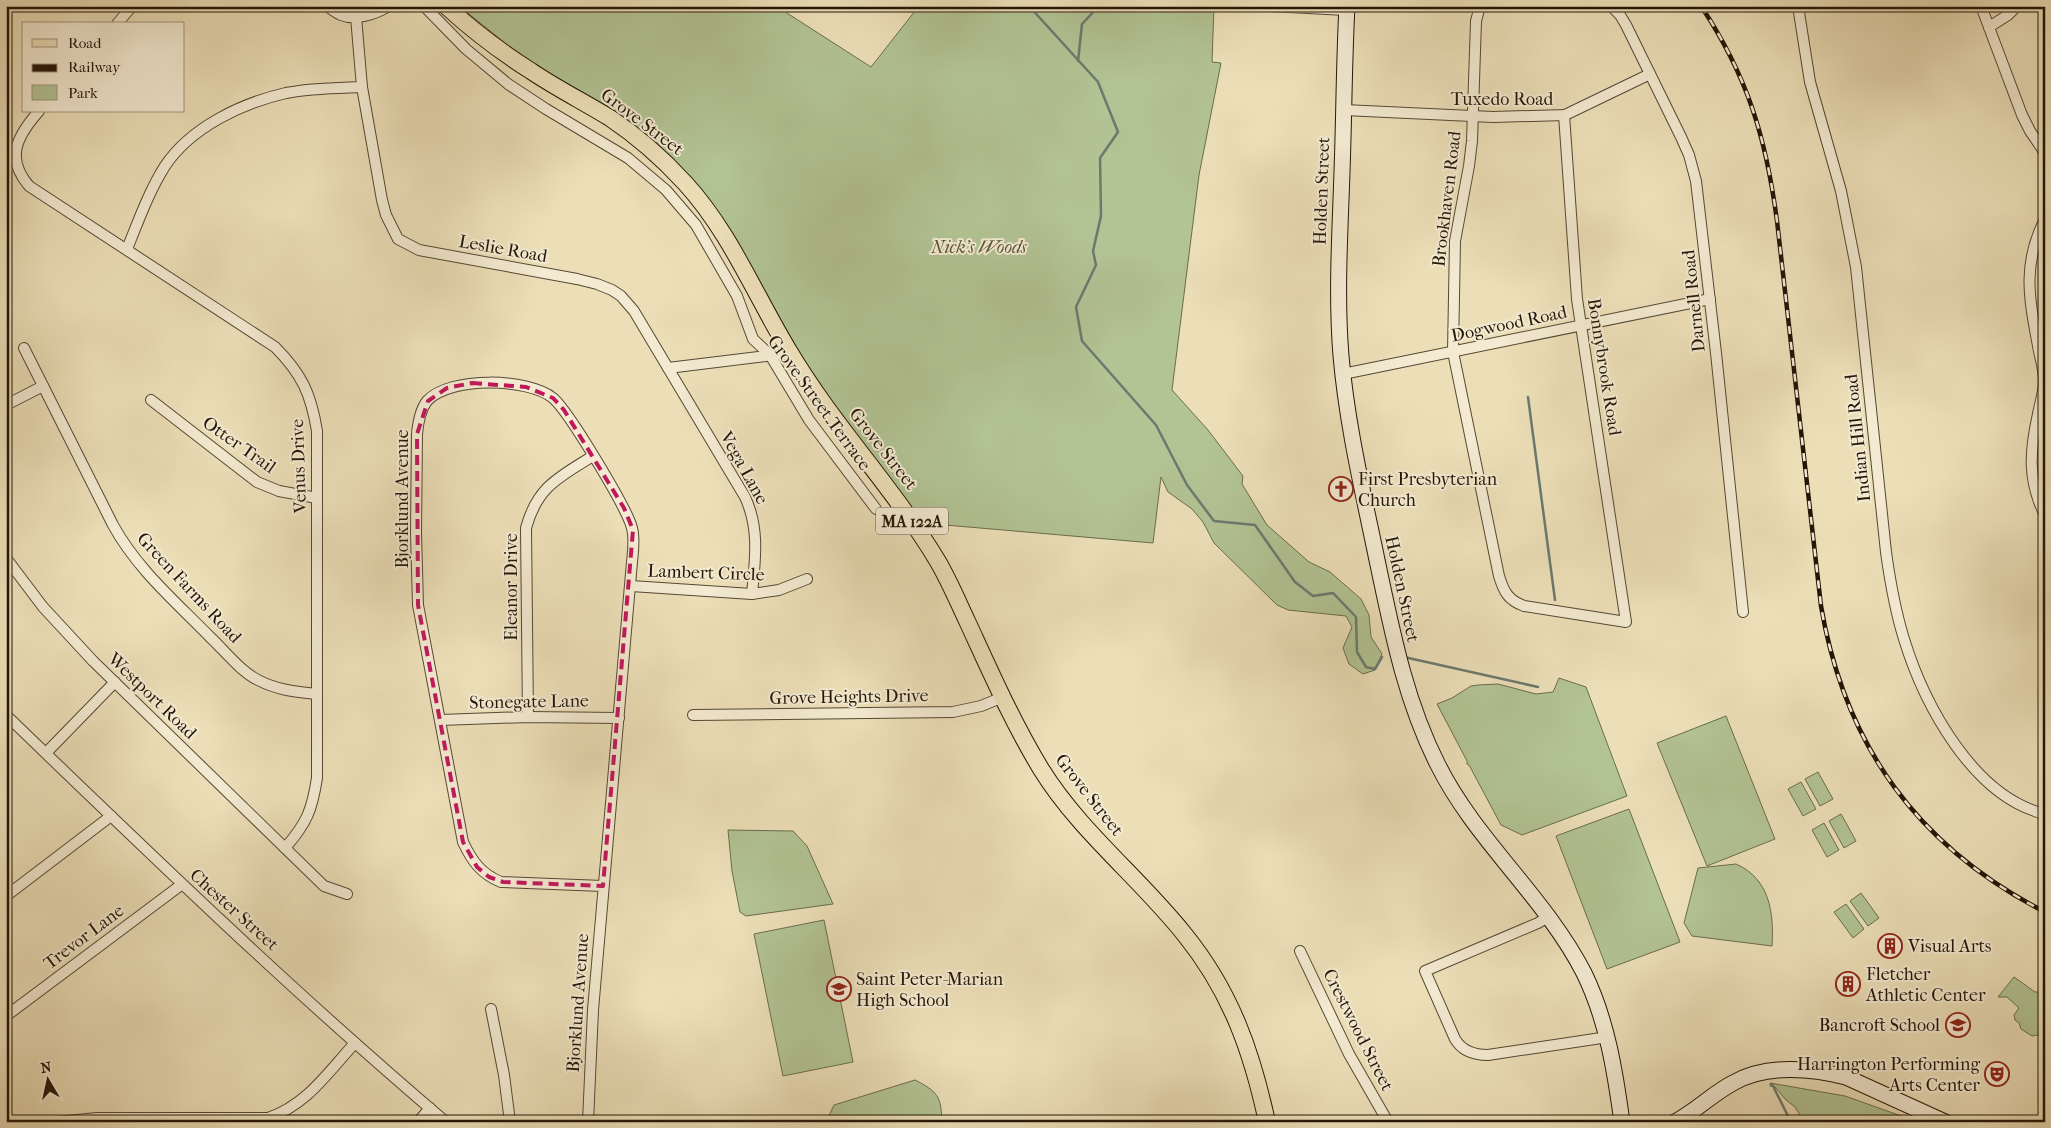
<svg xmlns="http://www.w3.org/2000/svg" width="2051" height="1128" viewBox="0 0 2051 1128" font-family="'IM FELL French Canon',serif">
<rect width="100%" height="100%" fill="#ecdfb8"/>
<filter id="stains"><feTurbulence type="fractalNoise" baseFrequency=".004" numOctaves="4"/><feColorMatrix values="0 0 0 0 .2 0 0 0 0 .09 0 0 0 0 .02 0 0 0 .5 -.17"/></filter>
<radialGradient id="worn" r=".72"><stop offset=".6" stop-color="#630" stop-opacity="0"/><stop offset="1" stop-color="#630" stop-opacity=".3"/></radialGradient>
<g fill="#b2c394" stroke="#6a6c4e">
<path d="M459,6H776L871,67L915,11L914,6H1214L1212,62L1221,63L1199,175L1172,390L1208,430L1243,476L1242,484L1267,525L1309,562L1330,572L1361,599L1369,615L1371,637L1382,654L1375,670L1363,674L1349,664L1343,648L1352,627L1346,616L1288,610L1277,605L1214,543L1203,522L1192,509L1168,492L1161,477L1153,543L922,523C891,482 857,442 828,399C788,339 759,273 718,213L550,75L520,55Z"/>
<path d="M1559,678L1586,687L1627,796L1522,835L1501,825L1469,765L1467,764V761L1437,704L1452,698L1471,686L1478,685L1498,684L1536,694L1553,692Z"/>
<path d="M1726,716L1775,839L1707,866L1657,743Z"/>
<path d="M1818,772L1833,799L1820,806L1805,779Z"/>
<path d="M1801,782L1816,809L1803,816L1788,789Z"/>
<path d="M1629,809L1680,942L1607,969L1556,836Z"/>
<path d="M1841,814L1856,841L1844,848L1829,821Z"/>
<path d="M1824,823L1839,850L1827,857L1812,830Z"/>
<path d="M728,830L793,831L807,846L833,904L746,916L740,912L732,871Z"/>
<path d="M1736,864C1770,879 1774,913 1772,946L1692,936L1684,923L1698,868Z"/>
<path d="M1861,893L1879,918L1868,926L1850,901Z"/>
<path d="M1846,904L1864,929L1853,938L1834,912Z"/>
<path d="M824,920L853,1062L783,1076L754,934Z"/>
<path d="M2014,977L2035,992H2038L2045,997V1041L2038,1035L2032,1036L2021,1029L2019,1023L2015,1020L2014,1015L2019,1008L2007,997H1998Z"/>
<path d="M915,1080C938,1092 941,1096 942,1122H826L834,1105Z"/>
<path d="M1770,1083L1845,1096L1918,1122H1804L1795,1107L1786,1100L1775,1087L1770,1086Z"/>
</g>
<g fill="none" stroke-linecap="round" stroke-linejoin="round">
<g stroke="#6a7a6e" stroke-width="2.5">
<path d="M1029,6L1098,82L1118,132L1100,158L1101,216L1093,251L1096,265L1076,307L1082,341L1156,425L1187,485L1214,521L1255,525L1295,582L1313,596L1333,593L1356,617L1357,652L1366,667L1375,669L1382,657"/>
<path d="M1078,61L1082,24L1099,6"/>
<path d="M1528,397L1555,600"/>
<path d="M1404,657L1538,687"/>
<path d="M1772,1084L1791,1122"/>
</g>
<defs>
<g id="minor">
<path d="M327,6C331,9 336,13 341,15C356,21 376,14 389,6"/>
<path d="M424,6L466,49L508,84L546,109L628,158L666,190L696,225L737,296L753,339L770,355L809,420L876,509"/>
<path d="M1269,6L1346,10"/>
<path d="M1480,6L1476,21L1472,141L1469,166L1455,241L1453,352L1499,576C1504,592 1508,600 1524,606L1626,622L1577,299L1564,115"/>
<path d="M1611,6L1620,15L1626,25L1681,137L1689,155L1696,181L1716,353L1743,612"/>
<path d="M1798,6L1810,82L1841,191L1856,267L1886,552C1890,581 1895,610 1904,639C1924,704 1973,797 2045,814"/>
<path d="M1981,6L2022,115L2030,131L2045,153"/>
<path d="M356,17L362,87L382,200L386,215L398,239L419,250L577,279L597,284L612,290L621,296L634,311L668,368L790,353"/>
<path d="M117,24L132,6"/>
<path d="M1989,27L2008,15L2017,6"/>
<path d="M1344,110L1493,117L1565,115L1650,74"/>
<path d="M39,111C17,136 5,158 29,186L275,347C302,374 311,394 317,431V778C312,810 307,823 285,848"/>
<path d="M2045,219C2022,264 2029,298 2038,346C2040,358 2045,372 2044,384C2043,394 2040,404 2038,414C2030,450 2027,480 2045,515"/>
<path d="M127,249C138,222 149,191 165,166C191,127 242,103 286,93C311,88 337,88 362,87"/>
<path d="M24,348L113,525C137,569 176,602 210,637C225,651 240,671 258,680C277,690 296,692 317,694"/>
<path d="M668,368L745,497C760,529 755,561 752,594"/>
<path d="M1343,374L1710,299"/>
<path d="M151,400L257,482L279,491L317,498"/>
<path d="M6,405L43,386"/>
<path d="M6,558L43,607L93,661L324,886L347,894"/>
<path d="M631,586L752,594L779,590L807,579"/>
<path d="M6,715C150,854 294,993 446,1122"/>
<path d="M693,715L953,712L981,706L1003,697"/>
<path d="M528,717L526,528C537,487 559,477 593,456"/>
<path d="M440,720L528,717L619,718"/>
<path d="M46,753L115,682"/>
<path d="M6,896L111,816"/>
<path d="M1548,917L1538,923L1425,971L1455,1039C1462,1051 1475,1055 1488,1055L1608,1037"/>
<path d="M1300,951L1349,1054L1388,1122"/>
<path d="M491,1009L504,1075L510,1122"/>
<path d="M6,1016L181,885"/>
<path d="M57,1122L97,1118H268C307,1105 328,1072 355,1043"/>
<path d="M418,1122L430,1108"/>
<path d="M588,1122L593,1010L632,562C633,551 635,539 632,528C627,508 569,412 553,398C529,378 449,376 427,401C420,410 418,423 417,434L416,533L418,605L463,842C472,861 481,874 501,882L603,886"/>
</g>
<g id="secondary">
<path d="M1347,6C1344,62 1344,117 1342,172C1340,234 1336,294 1341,356C1347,425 1363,492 1377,560C1392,631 1405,700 1438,765C1476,841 1545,897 1584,973C1607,1020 1615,1071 1622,1122"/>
<path d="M1675,1122C1696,1111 1712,1094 1733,1083C1766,1064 1811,1068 1846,1077L1945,1122"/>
</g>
<path id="primary" d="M446,6C472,30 501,52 531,71C556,88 584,102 610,118C637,136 663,159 685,183C730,232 755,295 789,351C833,425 893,487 937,560C949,580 958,602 968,623C991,673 1013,723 1041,769C1080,832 1140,878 1185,935C1231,992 1252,1052 1267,1122"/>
</defs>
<use href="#minor" stroke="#554833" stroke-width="12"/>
<use href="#secondary" stroke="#231607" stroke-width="17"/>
<use href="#primary" stroke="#231607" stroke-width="18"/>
<use href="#minor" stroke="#f3ead1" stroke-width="10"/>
<use href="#secondary" stroke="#f3ead1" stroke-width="15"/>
<use href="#primary" stroke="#ecdfb8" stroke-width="16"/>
<defs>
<path id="rail" d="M1701,6C1748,77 1766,138 1777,221L1821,606C1845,746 1918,847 2045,912"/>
</defs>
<use href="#rail" stroke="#231607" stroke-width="4.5"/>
<use href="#rail" stroke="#f3ead1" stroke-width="2.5" stroke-dasharray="8" stroke-linecap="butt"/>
</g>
<path fill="none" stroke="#c2185b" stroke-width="4" stroke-dasharray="10 6" stroke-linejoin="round" d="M472,383L526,387L553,398L564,410L624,508L633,530L603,886L503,882L489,877L477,867L463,842L418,605L417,434L428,401L447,388Z"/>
<defs>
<symbol id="church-ring" viewBox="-11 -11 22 22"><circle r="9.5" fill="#f3ead1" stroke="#8f2418" stroke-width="1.5"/><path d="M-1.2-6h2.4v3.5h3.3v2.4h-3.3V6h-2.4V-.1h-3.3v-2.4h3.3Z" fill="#8f2418"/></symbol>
<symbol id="building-ring" viewBox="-11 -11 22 22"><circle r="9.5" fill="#f3ead1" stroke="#8f2418" stroke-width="1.5"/><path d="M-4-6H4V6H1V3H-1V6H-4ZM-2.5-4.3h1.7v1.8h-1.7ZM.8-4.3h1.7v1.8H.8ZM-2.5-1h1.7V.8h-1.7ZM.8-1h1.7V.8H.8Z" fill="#8f2418"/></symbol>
<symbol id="school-ring" viewBox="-11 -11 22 22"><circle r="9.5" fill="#f3ead1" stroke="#8f2418" stroke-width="1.5"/><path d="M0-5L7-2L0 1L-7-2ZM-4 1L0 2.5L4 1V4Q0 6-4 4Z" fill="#8f2418"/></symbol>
<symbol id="theatre-ring" viewBox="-11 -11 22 22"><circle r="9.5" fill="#f3ead1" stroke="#8f2418" stroke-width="1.5"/><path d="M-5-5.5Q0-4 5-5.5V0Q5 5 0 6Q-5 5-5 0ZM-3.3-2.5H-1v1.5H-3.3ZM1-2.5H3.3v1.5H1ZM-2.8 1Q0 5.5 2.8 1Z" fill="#8f2418"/></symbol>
</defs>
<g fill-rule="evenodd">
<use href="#church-ring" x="1327" y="475" width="28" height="28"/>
<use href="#building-ring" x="1876" y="932" width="28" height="28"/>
<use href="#building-ring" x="1834" y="970" width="28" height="28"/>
<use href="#school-ring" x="825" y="975" width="28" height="28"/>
<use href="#school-ring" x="1944" y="1011" width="28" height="28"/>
<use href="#theatre-ring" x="1983" y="1060" width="28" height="28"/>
</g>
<g text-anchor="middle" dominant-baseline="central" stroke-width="4" stroke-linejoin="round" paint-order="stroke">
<rect fill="#f3ead1" stroke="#615644" stroke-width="1" x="876" y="507.5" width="72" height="27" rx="4"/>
<g font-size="16" font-weight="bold" fill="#231607">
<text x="912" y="521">MA 122A</text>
</g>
<g font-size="18" fill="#231607" stroke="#f3ead1">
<text x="1502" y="99">Tuxedo Road</text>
<text transform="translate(642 122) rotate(37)">Grove Street</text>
<text transform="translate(1322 191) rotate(-88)">Holden Street</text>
<text transform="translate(1447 199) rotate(-83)">Brookhaven Road</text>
<text transform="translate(503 249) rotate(10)">Leslie Road</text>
<text transform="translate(1694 301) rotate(-96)">Darnell Road</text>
<text transform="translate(1509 324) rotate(-12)">Dogwood Road</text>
<text transform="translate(1604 367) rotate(81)">Bonnybrook Road</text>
<text transform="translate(819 403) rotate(54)">Grove Street Terrace</text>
<text transform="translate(1858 438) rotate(-96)">Indian Hill Road</text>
<text transform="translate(239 445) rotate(35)">Otter Trail</text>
<text transform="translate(883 449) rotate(52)">Grove Street</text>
<text transform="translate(299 466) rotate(-92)">Venus Drive</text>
<text transform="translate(744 468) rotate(61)">Vega Lane</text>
<text transform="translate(402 499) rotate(-90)">Bjorklund Avenue</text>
<text transform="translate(706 573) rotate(2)">Lambert Circle</text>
<text transform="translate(511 587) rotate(-90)">Eleanor Drive</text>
<text transform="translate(189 588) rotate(47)">Green Farms Road</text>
<text transform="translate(1402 589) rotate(78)">Holden Street</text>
<text transform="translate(152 696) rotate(44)">Westport Road</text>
<text transform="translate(849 697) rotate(-1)">Grove Heights Drive</text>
<text transform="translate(529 702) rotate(-1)">Stonegate Lane</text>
<text transform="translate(1089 795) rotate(52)">Grove Street</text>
<text transform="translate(234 910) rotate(42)">Chester Street</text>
<text transform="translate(84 937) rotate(-37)">Trevor Lane</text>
<text transform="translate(578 1003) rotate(-86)">Bjorklund Avenue</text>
<text transform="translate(1358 1030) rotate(63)">Crestwood Street</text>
</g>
<g font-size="18" font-style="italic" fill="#555338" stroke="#f3ead1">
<text x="979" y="247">Nick's Woods</text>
</g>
<g font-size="18" fill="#231607" stroke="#f3ead1" text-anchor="start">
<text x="1358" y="479">First Presbyterian<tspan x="1358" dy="21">Church</tspan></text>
<text x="1908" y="946">Visual Arts</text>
<text x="1866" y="974">Fletcher<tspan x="1866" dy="21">Athletic Center</tspan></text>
<text x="856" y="979">Saint Peter-Marian<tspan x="856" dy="21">High School</tspan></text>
<text x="1940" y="1025" text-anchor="end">Bancroft School</text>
<text x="1980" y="1064" text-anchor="end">Harrington Performing<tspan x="1980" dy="21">Arts Center</tspan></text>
</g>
</g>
<rect width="2051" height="1128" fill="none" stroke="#ecdfb8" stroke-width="25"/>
<rect x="8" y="8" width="2036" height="1113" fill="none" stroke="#231607" stroke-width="2.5"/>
<rect x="12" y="12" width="2026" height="1103" fill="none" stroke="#231607"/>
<rect x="22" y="22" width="162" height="90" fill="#f3ead1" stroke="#a09580"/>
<rect x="32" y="39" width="25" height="8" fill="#ecdfb8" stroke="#a09580"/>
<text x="68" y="48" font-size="15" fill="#231607">Road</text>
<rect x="32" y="64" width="25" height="8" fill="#231607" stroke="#a09580"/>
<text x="68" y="72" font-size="15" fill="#231607">Railway</text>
<rect x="32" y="85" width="25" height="15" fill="#b2c394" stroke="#a09580"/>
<text x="68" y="98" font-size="15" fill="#231607">Park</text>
<g transform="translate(48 1080) rotate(351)" stroke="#f3ead1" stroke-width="4" paint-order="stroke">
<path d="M0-4L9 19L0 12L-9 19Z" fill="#231607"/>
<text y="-8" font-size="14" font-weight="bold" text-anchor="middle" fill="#231607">N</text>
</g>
<rect width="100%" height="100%" filter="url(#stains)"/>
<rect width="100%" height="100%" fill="url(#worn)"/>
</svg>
